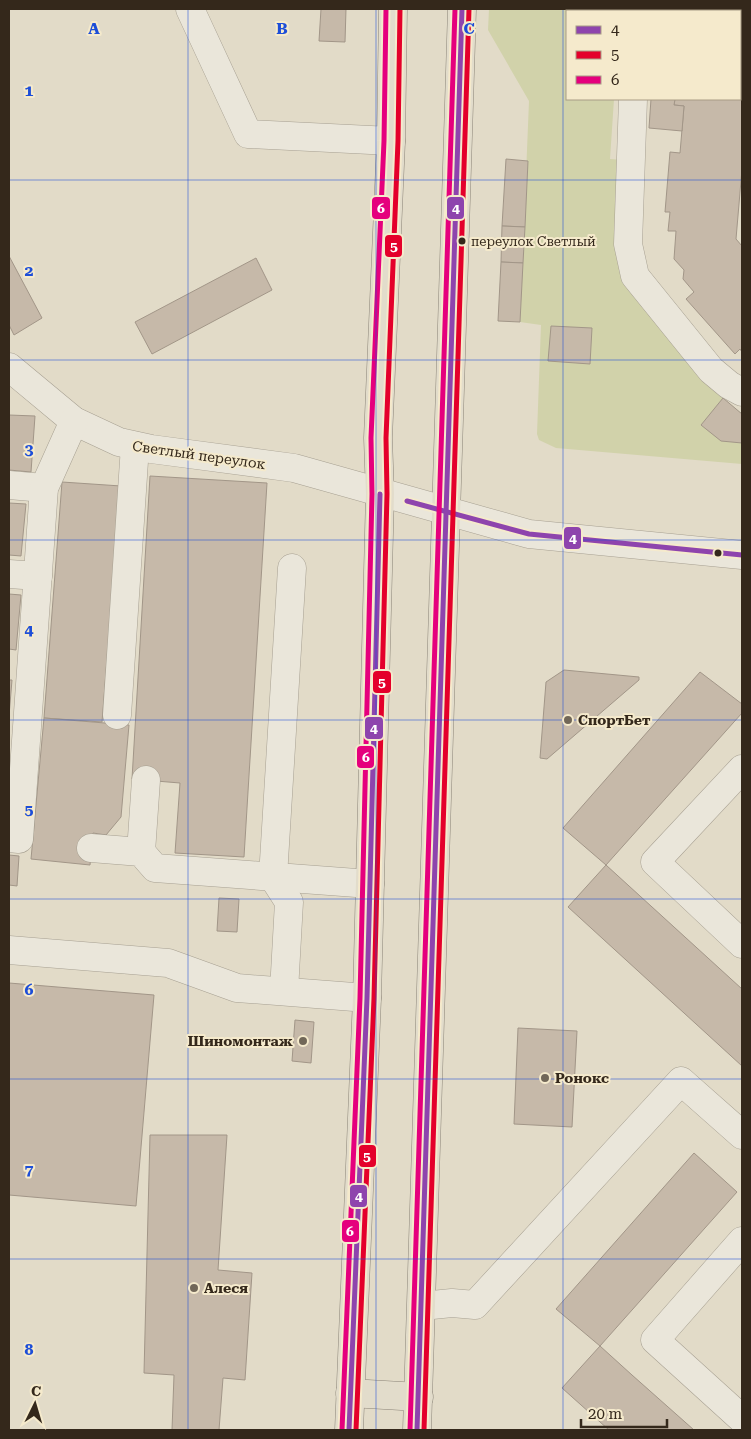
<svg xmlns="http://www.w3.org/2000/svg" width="751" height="1439" viewBox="0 0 751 1439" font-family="'Roboto Serif',serif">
<rect width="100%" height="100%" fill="#e2dbc8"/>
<path fill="#d1d2aa" d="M489,9H621L620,11H567V99H614L610,159L623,160L625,271L723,398L742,414V464L556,448L539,440L537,434L541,325L520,322L529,101L488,30Z"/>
<g fill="#c6b9a9" stroke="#a29688">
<path d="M321,9H346L345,42L319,41Z"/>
<path d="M659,9H697L695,11H658Z"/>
<path d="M697,9H742V169L736,239L742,246V352L740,349L735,354L686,299L694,292L683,279L684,270L674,259L676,231H668L670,212H665L670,152L680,153L684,106L674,105L675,99H740V11H695Z"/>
<path d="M651,99H675L674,105L684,106L682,131L649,128Z"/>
<path d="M506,159L528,161L525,227L502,226Z"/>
<path d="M502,226L525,227L523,263L501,262Z"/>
<path d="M9,256L42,318L14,335L9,325Z"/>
<path d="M256,258L272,290L152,354L135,322Z"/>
<path d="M501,262L523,263L520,322L498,321Z"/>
<path d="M551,326L592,328L590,364L548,361Z"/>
<path d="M723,398L742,414V443L721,441L701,425Z"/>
<path d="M9,415L35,416L31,472L9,470Z"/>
<path d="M150,476L267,483L244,857L175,853L180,783L132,779Z"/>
<path d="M62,482L121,486L102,722L44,718Z"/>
<path d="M9,503L26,504L21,556L9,555Z"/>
<path d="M9,594L21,595L16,650L9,649Z"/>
<path d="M564,670L639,677V680L547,759L540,758L546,682Z"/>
<path d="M700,672L742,704V713L606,865L563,828Z"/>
<path d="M9,680H12L9,716Z"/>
<path d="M44,718L129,725L121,817L106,835L93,833L90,865L31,859Z"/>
<path d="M9,855L19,856L17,886L9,885Z"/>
<path d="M606,865L742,989V1066L568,907Z"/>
<path d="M219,898L239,899L237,932L217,931Z"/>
<path d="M9,983L154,995L136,1206L9,1195Z"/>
<path d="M295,1020L314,1022L311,1063L292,1061Z"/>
<path d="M518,1028L577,1031L572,1127L514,1124Z"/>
<path d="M150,1135H227L218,1270L252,1273L245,1380L223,1378L219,1430H172L174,1375L144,1373Z"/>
<path d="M694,1153L737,1192L600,1346L556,1309Z"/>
<path d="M600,1346L632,1375L694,1430H609L562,1388Z"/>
</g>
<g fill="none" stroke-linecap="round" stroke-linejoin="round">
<defs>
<g id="minor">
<path d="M190,9L248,134L391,141"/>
<path d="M641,11L642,9"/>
<path d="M633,99L628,244L635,276L711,370L729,385L742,392"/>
<path d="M9,367L74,421L119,442L151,449L294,468L529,534L742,555"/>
<path d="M9,485L44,488"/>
<path d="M9,574L38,576"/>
<path d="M117,715L135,446"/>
<path d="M742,769L655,862L742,944"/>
<path d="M9,838L19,839L44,488L74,421"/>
<path d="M91,848L141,852L155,868L370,884"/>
<path d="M141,852L146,780"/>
<path d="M9,950L168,963L237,988L367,998"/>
<path d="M284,991L289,902L273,877L292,568"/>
<path d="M742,1241L655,1340L742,1419"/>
<path d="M422,1306L452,1303L475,1305L681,1081L742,1135"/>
</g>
<g id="major">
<path d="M350,1393L419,1397"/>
<path d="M349,1430L367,998L380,494L378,438L391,141L393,9"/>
<path d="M417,1430L462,9"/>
</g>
</defs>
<use href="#minor" stroke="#a7a092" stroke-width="29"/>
<use href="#major" stroke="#8c8579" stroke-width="29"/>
<use href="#minor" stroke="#eae6da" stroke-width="28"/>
<use href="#major" stroke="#e2dccb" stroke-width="28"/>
<defs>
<g id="bus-1">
<path d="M407,501L529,534L742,555"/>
<path d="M349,1430L367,998L380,494"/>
<path d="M417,1430L462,9"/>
</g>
<g id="bus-2">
<path d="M356,1430L374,998L387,494L386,438L398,141L400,9"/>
<path d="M424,1430L469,9"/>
</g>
<g id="bus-3">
<path d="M342,1430L360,998L372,494L371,438L384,141L386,9"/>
<path d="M410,1430L455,9"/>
</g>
</defs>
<use href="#bus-1" stroke="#f5eacc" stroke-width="9"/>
<use href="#bus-2" stroke="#f5eacc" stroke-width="9"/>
<use href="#bus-3" stroke="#f5eacc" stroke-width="9"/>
<use href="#bus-1" stroke="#8e44ad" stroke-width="5"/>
<use href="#bus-2" stroke="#e4002b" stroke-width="5"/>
<use href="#bus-3" stroke="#e5007d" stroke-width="5"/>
</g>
<path fill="none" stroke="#1d4ed8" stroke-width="1" stroke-opacity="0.55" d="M188,9V1430M376,9V1430M563,9V1430M9,180H742M9,360H742M9,540H742M9,720H742M9,899H742M9,1079H742M9,1259H742"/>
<g fill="#34281b" stroke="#f5eacc" stroke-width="2">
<circle cx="462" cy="241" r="4.5"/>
<circle cx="718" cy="553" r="4.5"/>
</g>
<g fill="#716758" stroke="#f5eacc" stroke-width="2">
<circle cx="568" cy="720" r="5"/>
<circle cx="303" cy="1041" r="5"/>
<circle cx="545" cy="1078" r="5"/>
<circle cx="194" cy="1288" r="5"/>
</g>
<g text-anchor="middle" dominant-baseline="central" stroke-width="4" stroke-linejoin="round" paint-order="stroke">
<g font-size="13" fill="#34281b" stroke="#f5eacc" text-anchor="start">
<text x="471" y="241">переулок Светлый</text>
</g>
<g font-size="14" fill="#34281b" stroke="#f5eacc">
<text transform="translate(199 455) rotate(8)">Светлый переулок</text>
</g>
<g font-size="14" font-weight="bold" fill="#34281b" stroke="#f5eacc" text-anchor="start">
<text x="578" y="720">СпортБет</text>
<text x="293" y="1041" text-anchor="end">Шиномонтаж</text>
<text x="555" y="1078">Ронокс</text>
<text x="204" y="1288">Алеся</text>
</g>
</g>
<g font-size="16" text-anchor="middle" font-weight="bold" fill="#1d4ed8" stroke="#f5eacc" stroke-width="4" stroke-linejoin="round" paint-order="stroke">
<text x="94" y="34">A</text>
<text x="282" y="34">B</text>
<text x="469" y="34">C</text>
<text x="29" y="96">1</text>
<text x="29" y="276">2</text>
<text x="29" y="455">3</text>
<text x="29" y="635">4</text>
<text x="29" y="815">5</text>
<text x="29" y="995">6</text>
<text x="29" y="1175">7</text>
<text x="29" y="1355">8</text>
</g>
<g stroke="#f5eacc" stroke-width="2">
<rect x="446" y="196" width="19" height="24" rx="5" fill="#8e44ad"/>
<rect x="371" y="196" width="20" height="24" rx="5" fill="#e5007d"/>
<rect x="384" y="234" width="19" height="24" rx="5" fill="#e4002b"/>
<rect x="563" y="526" width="19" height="24" rx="5" fill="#8e44ad"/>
<rect x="372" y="670" width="20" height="24" rx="5" fill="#e4002b"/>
<rect x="364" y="716" width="20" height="24" rx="5" fill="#8e44ad"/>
<rect x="356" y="745" width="19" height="24" rx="5" fill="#e5007d"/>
<rect x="358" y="1144" width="19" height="24" rx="5" fill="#e4002b"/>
<rect x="349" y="1184" width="19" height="24" rx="5" fill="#8e44ad"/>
<rect x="341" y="1219" width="19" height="24" rx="5" fill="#e5007d"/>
</g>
<g font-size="14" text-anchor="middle" font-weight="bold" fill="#fff">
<text x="456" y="213">4</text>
<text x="381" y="213">6</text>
<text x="394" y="251">5</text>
<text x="573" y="543">4</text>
<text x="382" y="687">5</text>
<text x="374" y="733">4</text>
<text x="366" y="762">6</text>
<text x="367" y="1161">5</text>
<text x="359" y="1201">4</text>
<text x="350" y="1236">6</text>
</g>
<rect width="751" height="1439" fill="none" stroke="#34281b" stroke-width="20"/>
<rect x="566" y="10" width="175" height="90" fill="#f5eacc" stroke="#a89c85"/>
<rect x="576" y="26" width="25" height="8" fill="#8e44ad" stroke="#a89c85"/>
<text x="611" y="35" font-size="15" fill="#34281b">4</text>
<rect x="576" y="51" width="25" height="8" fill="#e4002b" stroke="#a89c85"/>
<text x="611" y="60" font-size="15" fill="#34281b">5</text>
<rect x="576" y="76" width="25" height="8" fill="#e5007d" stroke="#a89c85"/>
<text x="611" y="85" font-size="15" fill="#34281b">6</text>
<g transform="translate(35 1404) rotate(5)" stroke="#f5eacc" stroke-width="4" paint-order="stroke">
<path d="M0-4L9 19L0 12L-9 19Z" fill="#34281b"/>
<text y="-8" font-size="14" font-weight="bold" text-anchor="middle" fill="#34281b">С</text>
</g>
<path d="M581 1419v8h86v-8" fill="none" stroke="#34281b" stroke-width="2.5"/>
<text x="588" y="1419" font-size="15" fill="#34281b" stroke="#f5eacc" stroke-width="4" paint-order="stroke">20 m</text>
</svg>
